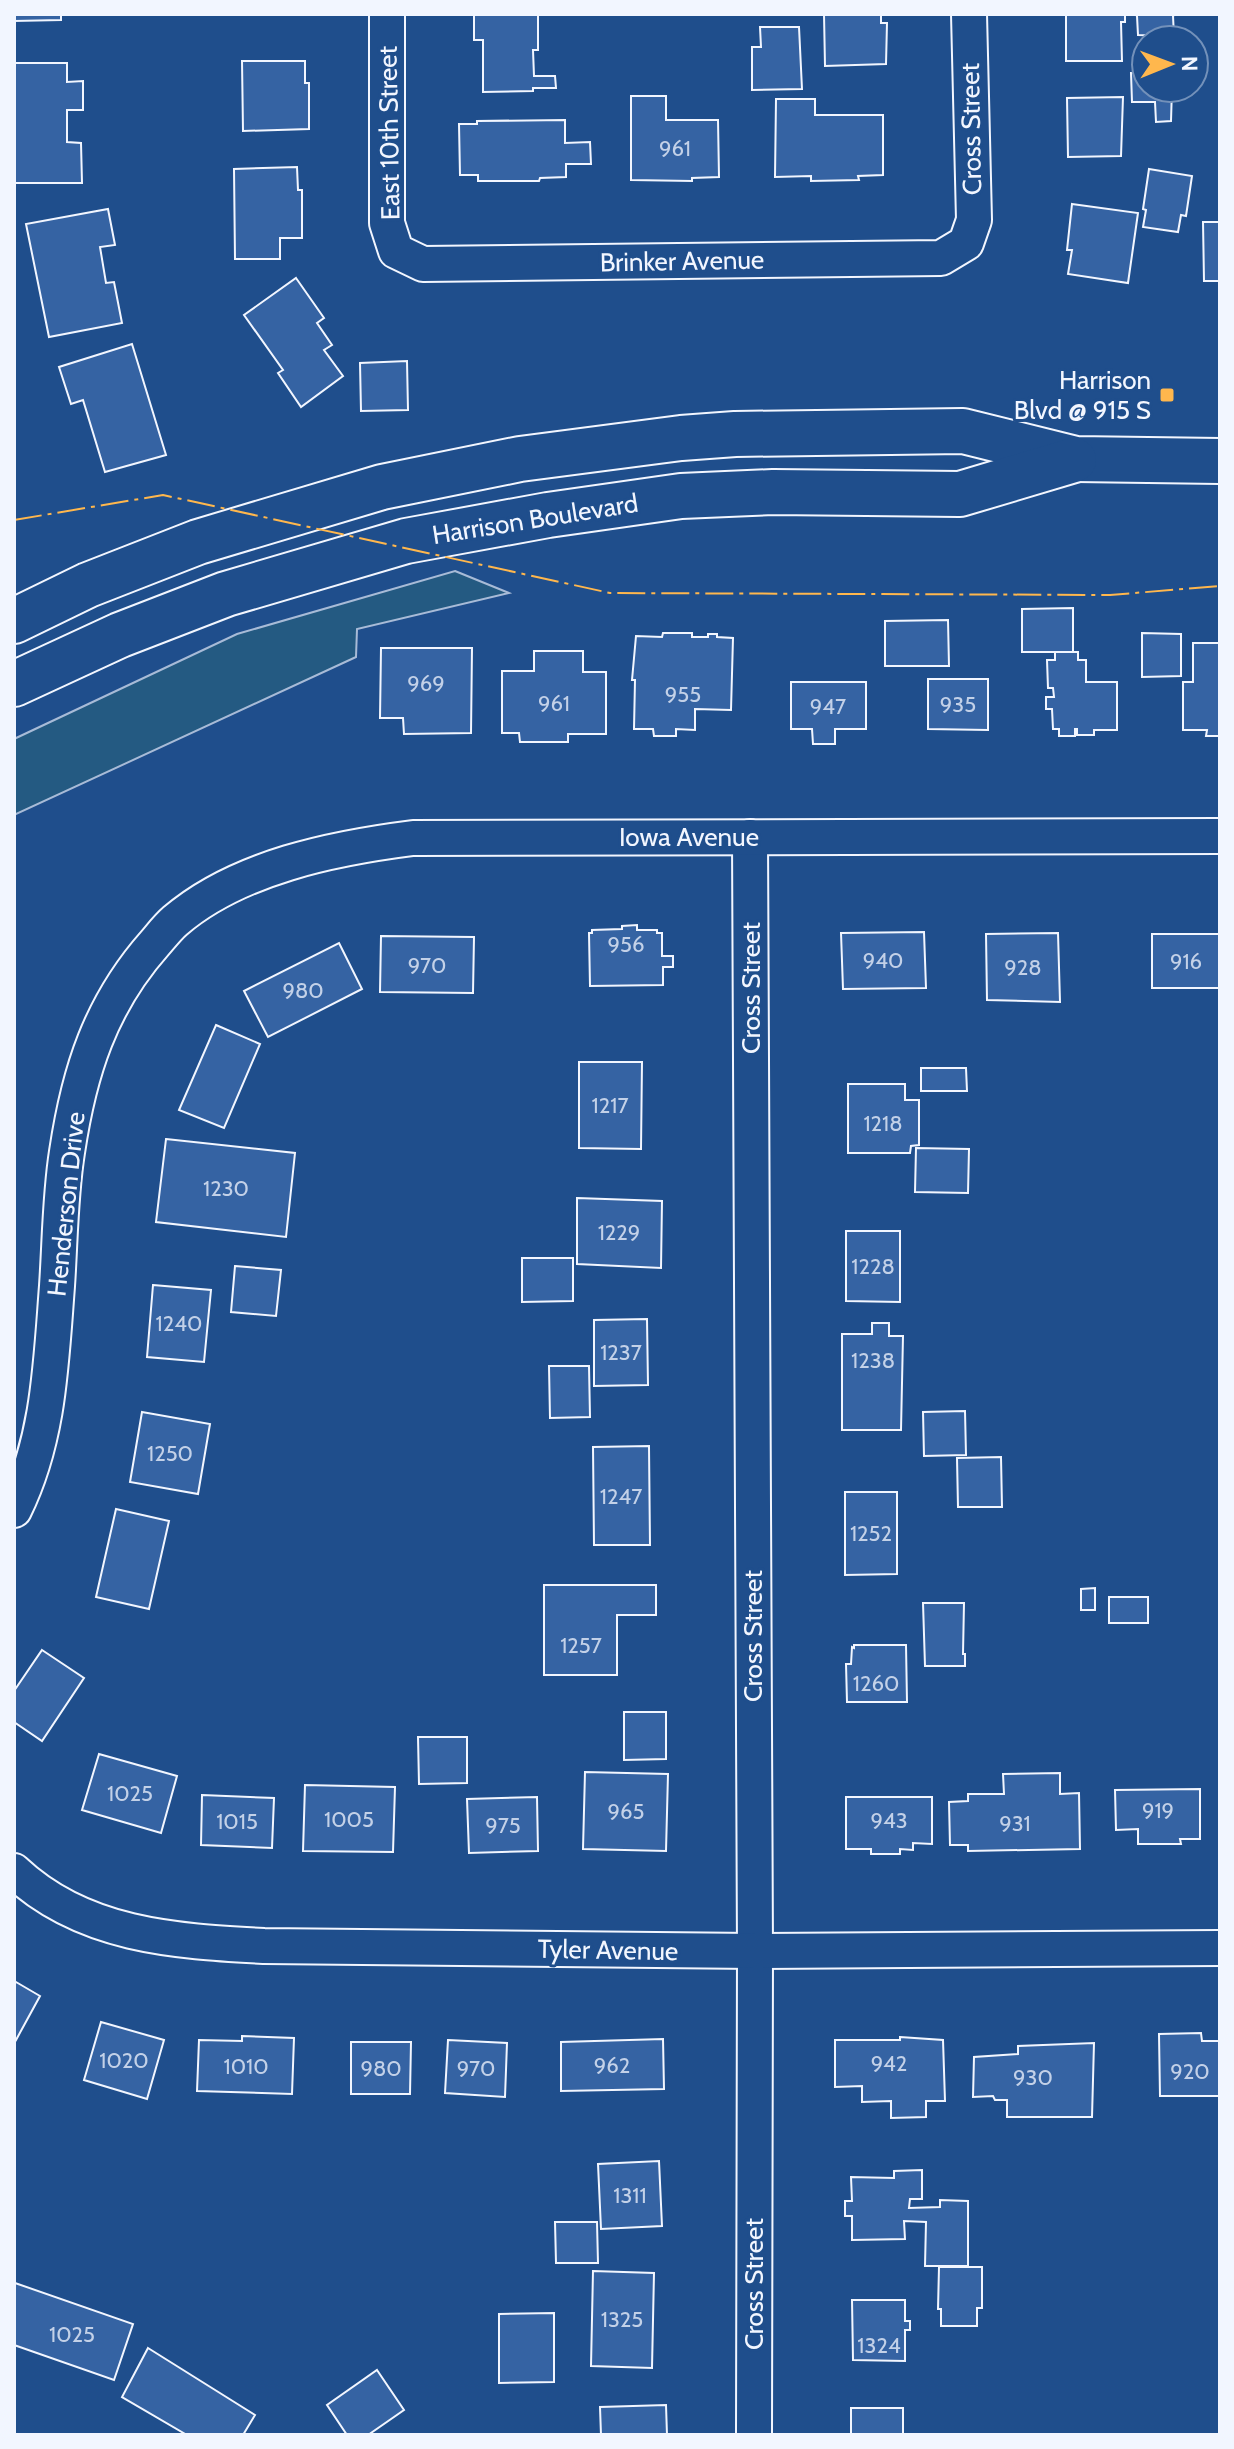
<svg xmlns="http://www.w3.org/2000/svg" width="1234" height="2449" viewBox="0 0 1234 2449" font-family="Cabin,sans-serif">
<rect width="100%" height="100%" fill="#1f4e8c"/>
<path fill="#245a82" stroke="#a8bbd7" stroke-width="2" d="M455,571L509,593L357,629L356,657L14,815V739L237,634Z"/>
<g fill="#3563a3" stroke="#f2f6ff" stroke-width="2">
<path d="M14,14H61V20L14,21Z"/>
<path d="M474,14H538V50H533L534,76H555L556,88H533V91L483,92V40H474Z"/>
<path d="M824,14H881V23H887L886,64L825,66Z"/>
<path d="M1066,14H1125V22H1121L1122,61H1066Z"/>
<path d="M1135,14H1176L1173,16L1174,36L1138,35L1137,16Z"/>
<path d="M760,27H799L802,89L752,90V47H761Z"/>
<path d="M242,61H305V83H309V129L243,131Z"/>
<path d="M14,63H67V82L83,81V110H67V142L81,143L82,183H14Z"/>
<path d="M1131,73H1146V88H1172L1171,121L1156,122L1155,102H1132Z"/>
<path d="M631,96H666V120H718L719,177L692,178V181L631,180Z"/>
<path d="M1123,97L1121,156L1068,157L1067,98Z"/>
<path d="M776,99H815V115H883V175L858,176L859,180L811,181V176L775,177Z"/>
<path d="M565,120V143L590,142L591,164H566V177L540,178L539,181H478V175H460L459,124H477V121Z"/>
<path d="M297,167L298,190H302V238H280V259H235L234,169Z"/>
<path d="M1149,169L1192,176L1186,216L1181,215L1178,232L1143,227L1146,210L1143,209Z"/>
<path d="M1072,204L1138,213L1128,283L1068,274L1072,250H1067Z"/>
<path d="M108,209L115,245L100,247L106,283L114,282L122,323L49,337L26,224Z"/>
<path d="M1203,222H1220V281H1204Z"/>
<path d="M296,278L324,318L317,323L332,345L324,350L343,376L301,407L278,373L283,370L244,315Z"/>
<path d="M132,344L166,455L105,472L83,400L71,404L59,367Z"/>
<path d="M407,361L408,410L361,411L360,363Z"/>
<path d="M1073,608V652H1022V609Z"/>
<path d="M948,620L949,666H885V621Z"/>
<path d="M663,633H692V637H708V634H717V637L733,638L731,710L695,709V730L676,729V736H654L653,729H634L635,680H632L636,636L662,637Z"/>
<path d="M1142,633L1181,634V676L1142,677Z"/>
<path d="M1193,643H1220V736H1206L1207,730H1183V682H1193Z"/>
<path d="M381,648H472L471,733L404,734L403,718H380Z"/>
<path d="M534,651H583V672H606V734H568V742H520L519,733H502V671H534Z"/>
<path d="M1055,652H1078V660H1086V682H1117V730H1094V735H1077V729H1075V736H1059V729H1053L1052,709H1046V697H1054L1053,688H1048L1047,660H1055Z"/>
<path d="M928,679H988V730L928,729Z"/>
<path d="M791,682H866V729H835V744H813L812,729H791Z"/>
<path d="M637,925V930H657V933H662V956H673V967H663V985L590,986L589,933H592V930L622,929V926Z"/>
<path d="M924,932L926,988L843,989L841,933Z"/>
<path d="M1058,933L1060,1002L987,1000L986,934Z"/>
<rect x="1152" y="934" width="68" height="54"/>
<path d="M381,936L474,937L473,993L380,992Z"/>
<path d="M339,943L362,989L268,1037L244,991Z"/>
<path d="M216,1025L260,1044L224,1128L179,1110Z"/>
<path d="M579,1062H642L641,1149L579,1148Z"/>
<path d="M921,1068H966L967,1091H921Z"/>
<path d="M848,1084H905V1100H919V1145L911,1146L910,1153H848Z"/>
<path d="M166,1139L295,1153L286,1237L156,1222Z"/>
<path d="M916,1148L969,1149L968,1193L915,1192Z"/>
<path d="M577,1198L662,1201L661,1268L577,1264Z"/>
<path d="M846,1231H900V1302L846,1301Z"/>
<path d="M522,1258H573V1301L522,1302Z"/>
<path d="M235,1266L281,1270L276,1316L231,1312Z"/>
<path d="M153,1285L211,1290L204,1362L147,1357Z"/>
<path d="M647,1319L648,1385L594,1386V1320Z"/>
<path d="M872,1323H889V1336H903L901,1430H842V1334H872Z"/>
<path d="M549,1366H589L590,1417L550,1418Z"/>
<path d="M965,1411L966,1455L924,1456L923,1412Z"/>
<path d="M142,1412L210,1424L198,1494L130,1482Z"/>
<path d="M649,1446L650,1545H594L593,1447Z"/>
<path d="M1001,1457L1002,1507H958L957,1458Z"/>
<path d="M845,1492H897V1574L845,1575Z"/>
<path d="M116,1509L169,1521L149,1609L96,1597Z"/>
<path d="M544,1585H656V1615H617V1675H544Z"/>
<path d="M1095,1588V1610H1081V1589Z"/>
<rect x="1109" y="1597" width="39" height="26"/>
<path d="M923,1603H964L963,1654H965V1666H925Z"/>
<path d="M854,1645H906L907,1702H847L846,1664H851L852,1647L854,1648Z"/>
<path d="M42,1650L84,1678L42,1741L14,1722V1691Z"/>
<path d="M624,1712H666V1759L624,1760Z"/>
<path d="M418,1737H467V1783L419,1784Z"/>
<path d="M99,1754L177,1776L161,1833L82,1810Z"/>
<path d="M585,1772L668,1774L666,1851L583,1849Z"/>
<path d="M1060,1773V1794L1079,1793L1080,1849L968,1851V1845H950L949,1802L968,1801V1794H1004L1003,1774Z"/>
<path d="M305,1785L395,1787L393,1852L303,1851Z"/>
<path d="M1200,1789V1839H1180L1181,1844H1138V1829L1116,1830L1115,1790Z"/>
<path d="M202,1795L274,1798L272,1848L201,1845Z"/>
<path d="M537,1797L538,1851L469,1853L467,1799Z"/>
<path d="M846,1797H932V1844L913,1843V1850L900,1849V1854H871V1849H846Z"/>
<path d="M16,1982L40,1996L16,2040L14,2038V1985Z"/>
<path d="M101,2022L164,2040L147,2099L84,2080Z"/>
<path d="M1201,2033L1202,2041H1220V2096H1160L1159,2034Z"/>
<path d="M242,2036L294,2038L292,2094L197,2091L199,2040L242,2041Z"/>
<path d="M900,2037L943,2040L945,2101H926V2117L891,2118V2101L862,2102V2086L835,2087V2040H900Z"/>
<path d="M663,2039L664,2089L561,2091V2042Z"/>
<path d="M448,2040L507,2043L505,2097L445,2093Z"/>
<path d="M351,2042H411L410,2094H351Z"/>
<path d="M1094,2043L1092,2117H1007V2100H995L993,2096L973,2097L974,2057L1018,2054V2046Z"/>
<path d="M659,2161L662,2226L601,2229L598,2164Z"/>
<path d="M922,2170V2199H910L909,2208L940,2207V2200L968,2201V2266H925L926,2222L904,2221L905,2239L852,2240V2216H845V2201H852L851,2177L894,2178V2171Z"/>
<path d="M555,2222H597L598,2263H556Z"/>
<path d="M939,2267H982V2308H977V2326H941V2309H938Z"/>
<path d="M593,2271L654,2273L652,2368L591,2366Z"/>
<path d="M15,2283L133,2324L114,2380L14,2345Z"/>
<path d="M852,2300H905V2321H910V2330H905V2361L853,2360Z"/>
<path d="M554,2313V2382L499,2383V2314Z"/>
<path d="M148,2348L255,2415L243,2435H187L122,2397Z"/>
<path d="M377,2370L404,2410L368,2435H347L327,2405Z"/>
<path d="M666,2405L667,2435H601L600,2407Z"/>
<rect x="851" y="2408" width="52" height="27"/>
</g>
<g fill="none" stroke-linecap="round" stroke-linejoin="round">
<defs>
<g id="minor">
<path d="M387,14V223L396,251L423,264L941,258L966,243L974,220L969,14"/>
<path d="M750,837L755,1951L754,2435"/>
<path d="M14,1510C49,1439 51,1364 57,1286C60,1242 60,1196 67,1152C79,1072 100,1005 155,943C161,936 168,927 175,921C238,867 334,848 413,838L1220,836"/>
<path d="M14,1871C83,1936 174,1941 264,1946L755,1951L1220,1948"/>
</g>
<g id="secondary">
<path d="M14,621L88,585L198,542L382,487L520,459L681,438L735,434L963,431L1076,459L1220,461"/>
<path d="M14,684L120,635L226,594L406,541L548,515L681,496L773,492L960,494L1074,460"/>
</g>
</defs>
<use href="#minor" stroke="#f2f6ff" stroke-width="38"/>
<use href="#secondary" stroke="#f2f6ff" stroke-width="48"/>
<use href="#minor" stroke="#1f4e8c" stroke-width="34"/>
<use href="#secondary" stroke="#1f4e8c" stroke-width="44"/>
<path stroke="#ffb74d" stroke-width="2" stroke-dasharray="28 6 4 6" stroke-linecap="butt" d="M14,520L163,495L610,593L1110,595L1220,586"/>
</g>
<rect fill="#ffb74d" stroke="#1f4e8c" stroke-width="3" x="1159" y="387" width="16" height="16" rx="4"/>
<g text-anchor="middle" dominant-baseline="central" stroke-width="6" stroke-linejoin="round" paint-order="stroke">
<g font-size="22" fill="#c3d1e8">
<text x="675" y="148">961</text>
<text x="426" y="683">969</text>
<text x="683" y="694">955</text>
<text x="554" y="703">961</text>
<text x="958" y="704">935</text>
<text x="828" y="706">947</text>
<text x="626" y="944">956</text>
<text x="883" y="960">940</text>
<text x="1186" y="961">916</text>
<text x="427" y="965">970</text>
<text x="1023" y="967">928</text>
<text x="303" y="990">980</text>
<text x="610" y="1105">1217</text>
<text x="883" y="1123">1218</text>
<text x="226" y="1188">1230</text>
<text x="619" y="1232">1229</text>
<text x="873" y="1266">1228</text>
<text x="179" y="1323">1240</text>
<text x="621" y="1352">1237</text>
<text x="873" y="1360">1238</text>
<text x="170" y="1453">1250</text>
<text x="621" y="1496">1247</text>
<text x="871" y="1533">1252</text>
<text x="581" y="1645">1257</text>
<text x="876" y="1683">1260</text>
<text x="130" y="1793">1025</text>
<text x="1158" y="1810">919</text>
<text x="626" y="1811">965</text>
<text x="349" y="1819">1005</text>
<text x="889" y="1820">943</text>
<text x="237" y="1821">1015</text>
<text x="1015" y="1823">931</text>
<text x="503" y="1825">975</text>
<text x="124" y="2060">1020</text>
<text x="889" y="2063">942</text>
<text x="612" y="2065">962</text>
<text x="246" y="2066">1010</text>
<text x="381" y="2068">980</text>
<text x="476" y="2068">970</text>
<text x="1190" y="2071">920</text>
<text x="1033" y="2077">930</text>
<text x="630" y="2195">1311</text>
<text x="622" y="2319">1325</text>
<text x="72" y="2334">1025</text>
<text x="879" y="2345">1324</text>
</g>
<g font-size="26" fill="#f2f6ff" stroke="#1f4e8c">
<text transform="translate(971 129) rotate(-91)">Cross Street</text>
<text transform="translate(389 133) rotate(-91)">East 10th Street</text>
<text transform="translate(682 261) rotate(-1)">Brinker Avenue</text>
<text transform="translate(535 519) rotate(-9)">Harrison Boulevard</text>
<text x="689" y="837">Iowa Avenue</text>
<text transform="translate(751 988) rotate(-90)">Cross Street</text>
<text transform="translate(66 1204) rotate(-84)">Henderson Drive</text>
<text transform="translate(753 1636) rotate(-90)">Cross Street</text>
<text transform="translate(608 1950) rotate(1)">Tyler Avenue</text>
<text transform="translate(754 2284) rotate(-90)">Cross Street</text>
</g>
<g font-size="26" fill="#f2f6ff" stroke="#1f4e8c" text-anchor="end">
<text x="1151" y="380">Harrison<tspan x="1151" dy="30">Blvd @ 915 S</tspan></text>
</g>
</g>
<rect width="1234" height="2449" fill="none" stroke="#f2f6ff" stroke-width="32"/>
<g transform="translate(1170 64) rotate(89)"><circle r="38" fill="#1f4e8c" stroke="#7391ba" stroke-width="2"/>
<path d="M0-6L14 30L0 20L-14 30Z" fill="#ffb74d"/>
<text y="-12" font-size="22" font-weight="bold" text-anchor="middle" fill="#f2f6ff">N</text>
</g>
</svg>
